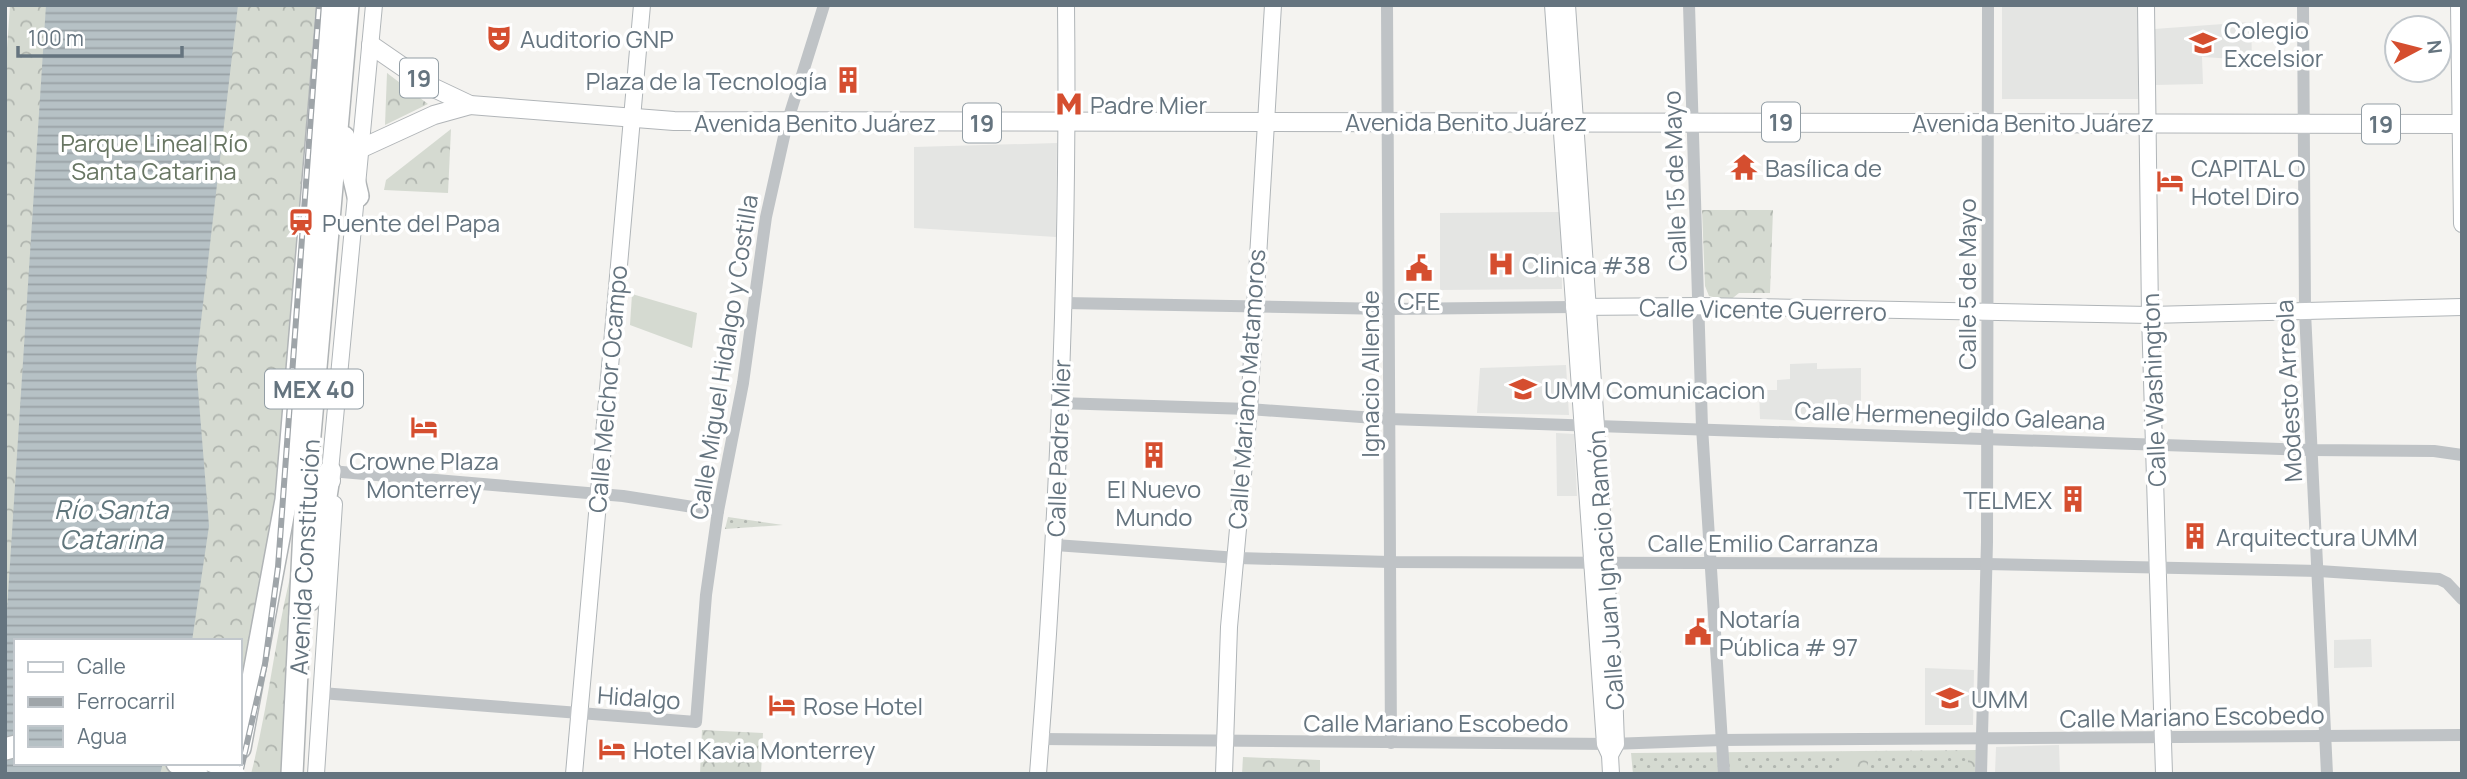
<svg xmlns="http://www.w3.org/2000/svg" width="2467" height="779" viewBox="0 0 2467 779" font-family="Manrope,sans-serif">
<defs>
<pattern id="forest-crowns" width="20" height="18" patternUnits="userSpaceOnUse" patternTransform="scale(1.75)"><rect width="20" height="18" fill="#d5dad1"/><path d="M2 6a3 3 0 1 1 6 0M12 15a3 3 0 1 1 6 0" fill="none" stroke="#b0b5af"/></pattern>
<pattern id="garden-dots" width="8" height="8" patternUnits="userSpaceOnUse" patternTransform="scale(1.75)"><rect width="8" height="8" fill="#d5dad1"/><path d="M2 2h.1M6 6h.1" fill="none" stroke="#b0b5af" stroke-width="1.8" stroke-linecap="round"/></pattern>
<pattern id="water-rules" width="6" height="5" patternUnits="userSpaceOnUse" patternTransform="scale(1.75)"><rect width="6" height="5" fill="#b6c1c5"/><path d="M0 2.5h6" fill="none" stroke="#98a1a5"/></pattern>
</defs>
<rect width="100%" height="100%" fill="#f4f3f0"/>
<g fill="#e4e5e3">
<rect x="2002" y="5" width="136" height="94"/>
<path d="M2251,22L2252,60L2202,57L2203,84L2155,85L2154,29Z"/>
<path d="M1057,143L1056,237L914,228V147Z"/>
<path d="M1561,212L1562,289L1440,290V213Z"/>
<path d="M1817,363V369L1861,368V423L1760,419L1759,390H1777V380L1790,379V364Z"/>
<path d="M1566,365L1569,415L1477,413L1480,368Z"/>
<path d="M1556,433L1574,434L1577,496H1557Z"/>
<path d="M2371,639L2372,667L2334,668V640Z"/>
<path d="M1925,668L1974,670L1973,725H1925Z"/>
<path d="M2059,745L2060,774H1995L1996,747Z"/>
</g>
<path fill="#d5dad1" d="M632,294L697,313L692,348L630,325Z"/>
<g fill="url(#forest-crowns)">
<path d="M10,5H316L273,534L240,747V641H16V763H235L231,774H5V77Z"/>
<path d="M387,73L428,104L385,125Z"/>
<path d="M451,129L448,193L384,190L386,180Z"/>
<path d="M1702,210H1773L1770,293H1739L1729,301L1709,296L1705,286Z"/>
<path d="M296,554L287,774H251C270,701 276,626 296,554Z"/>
<path d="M702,730L763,733L761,774H700Z"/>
<path d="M1976,750L1975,774H1633L1631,753Z"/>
<path d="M1243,757L1320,760V774H1242Z"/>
</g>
<g fill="url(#garden-dots)">
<path d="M728,517L783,525L725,529Z"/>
<path d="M1736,756H1842V774H1737Z"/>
<rect x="1868" y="756" width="100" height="18"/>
<path d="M1633,757H1713L1714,774H1634Z"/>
</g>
<path fill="url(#water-rules)" d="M46,5H238L196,364L209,526L192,641H16V763H163L160,774H5V641Z"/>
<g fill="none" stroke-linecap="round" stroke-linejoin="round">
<defs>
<g id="secondary">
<path d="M1553,5L1605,744L1610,755L1611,774"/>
<path d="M1567,5L1614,688L1616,744L1610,755"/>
<path d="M2146,5L2150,315L2164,774"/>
<path d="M2459,5L2462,224"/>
<path d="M1574,307L1699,306L2150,315L2462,307"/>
<path d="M332,481L330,471L374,5"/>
<path d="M316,774L334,504"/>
<path d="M574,774L642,5"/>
<path d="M1038,774C1058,518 1069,262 1066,5"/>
<path d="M1224,774L1229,627L1249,409L1273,5"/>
</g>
<g id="primary">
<path d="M371,45L432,87L470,105L674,121L2462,124"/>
<path d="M362,148L434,115L470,105"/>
</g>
<g id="highway">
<path d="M344,137L358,196"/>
<path d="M310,600L330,471"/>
<path d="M240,748L286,500L328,5"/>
<path d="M5,749L16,746"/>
<path d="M177,763L208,774"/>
<path d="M292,774L307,469L348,5"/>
</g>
</defs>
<use href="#secondary" stroke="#b0b5b8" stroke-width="18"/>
<use href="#primary" stroke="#b1b5b8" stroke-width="20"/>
<use href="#highway" stroke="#b0b4b6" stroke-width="24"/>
<g stroke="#bfc3c6" stroke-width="12">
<path d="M1387,5L1391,743"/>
<path d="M1689,5L1702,427L1724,774"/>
<path d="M2303,5L2305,312L2327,774"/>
<path d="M1064,303L1390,309L1574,307"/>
<path d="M1058,403L1249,409L1389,419L2311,450L2434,451L2462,455"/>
<path d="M330,471L623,496L718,511"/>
<path d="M1055,545L1238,558L1390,562L1986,564L2319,571L2439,579L2447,583L2462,599"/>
<path d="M321,693L696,722L706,595L718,511L743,383L766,217L787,123L824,5"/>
<path d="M1041,739L1611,744L1722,740L2462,735"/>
<path d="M1981,774L1987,542L1988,5"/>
</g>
<use href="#secondary" stroke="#fff" stroke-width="16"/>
<use href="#primary" stroke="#fff" stroke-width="18"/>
<use href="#highway" stroke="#fff" stroke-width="21"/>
<defs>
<path id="rail" d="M240,774L265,664L278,567L319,5"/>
</defs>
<use href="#rail" stroke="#9fa5a9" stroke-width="6"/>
<use href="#rail" stroke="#fff" stroke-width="3.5" stroke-dasharray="10" stroke-linecap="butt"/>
<defs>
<path id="secondary-bridge" d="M210,763L237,774"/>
</defs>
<use href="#secondary-bridge" stroke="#b0b5b8" stroke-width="18" stroke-linecap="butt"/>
<use href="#secondary-bridge" stroke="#fff" stroke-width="16"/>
</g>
<defs>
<symbol id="theatre-bare" viewBox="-9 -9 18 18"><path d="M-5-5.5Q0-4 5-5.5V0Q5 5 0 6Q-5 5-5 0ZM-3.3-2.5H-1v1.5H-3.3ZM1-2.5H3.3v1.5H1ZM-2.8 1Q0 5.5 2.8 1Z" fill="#d54e2f" stroke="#fff" stroke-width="2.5" paint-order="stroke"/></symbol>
<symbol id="school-bare" viewBox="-9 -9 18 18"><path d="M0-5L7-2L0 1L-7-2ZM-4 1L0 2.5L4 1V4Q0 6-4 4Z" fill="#d54e2f" stroke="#fff" stroke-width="2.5" paint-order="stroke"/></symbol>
<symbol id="building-bare" viewBox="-9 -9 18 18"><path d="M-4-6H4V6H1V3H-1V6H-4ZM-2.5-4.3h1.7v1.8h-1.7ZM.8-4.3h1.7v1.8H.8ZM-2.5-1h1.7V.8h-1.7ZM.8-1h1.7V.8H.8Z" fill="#d54e2f" stroke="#fff" stroke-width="2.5" paint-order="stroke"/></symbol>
<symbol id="metro-bare" viewBox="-9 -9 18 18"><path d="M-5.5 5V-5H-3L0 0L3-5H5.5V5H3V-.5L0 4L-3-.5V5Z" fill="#d54e2f" stroke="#fff" stroke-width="2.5" paint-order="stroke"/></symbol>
<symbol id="temple-bare" viewBox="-9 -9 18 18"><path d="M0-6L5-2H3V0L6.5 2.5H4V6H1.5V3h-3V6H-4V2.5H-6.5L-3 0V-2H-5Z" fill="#d54e2f" stroke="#fff" stroke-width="2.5" paint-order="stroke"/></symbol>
<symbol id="hotel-bare" viewBox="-9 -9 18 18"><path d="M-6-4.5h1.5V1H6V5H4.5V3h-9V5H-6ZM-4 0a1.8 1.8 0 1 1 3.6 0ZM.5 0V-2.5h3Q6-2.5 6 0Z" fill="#d54e2f" stroke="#fff" stroke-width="2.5" paint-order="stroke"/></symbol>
<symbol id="station-bare" viewBox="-9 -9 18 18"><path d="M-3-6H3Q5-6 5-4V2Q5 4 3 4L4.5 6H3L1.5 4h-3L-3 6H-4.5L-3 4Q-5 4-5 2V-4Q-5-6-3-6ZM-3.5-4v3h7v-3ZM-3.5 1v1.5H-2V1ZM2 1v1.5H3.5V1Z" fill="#d54e2f" stroke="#fff" stroke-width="2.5" paint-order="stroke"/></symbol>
<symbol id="hospital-bare" viewBox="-9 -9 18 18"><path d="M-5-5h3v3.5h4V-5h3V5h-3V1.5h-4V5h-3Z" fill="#d54e2f" stroke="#fff" stroke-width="2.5" paint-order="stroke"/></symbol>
<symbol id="civic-bare" viewBox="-9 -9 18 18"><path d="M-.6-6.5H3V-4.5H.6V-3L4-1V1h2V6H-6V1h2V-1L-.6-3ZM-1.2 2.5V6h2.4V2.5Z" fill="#d54e2f" stroke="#fff" stroke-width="2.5" paint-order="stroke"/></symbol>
<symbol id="university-bare" viewBox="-9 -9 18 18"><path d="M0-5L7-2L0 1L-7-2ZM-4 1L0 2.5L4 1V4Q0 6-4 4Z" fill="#d54e2f" stroke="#fff" stroke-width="2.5" paint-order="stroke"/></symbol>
</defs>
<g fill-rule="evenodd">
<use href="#theatre-bare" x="480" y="19" width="38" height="38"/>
<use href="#school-bare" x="2184" y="24" width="38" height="38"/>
<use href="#building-bare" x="829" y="61" width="38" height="38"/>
<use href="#metro-bare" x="1050" y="85" width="38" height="38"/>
<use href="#temple-bare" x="1725" y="148" width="38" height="38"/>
<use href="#hotel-bare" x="2151" y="162" width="38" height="38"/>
<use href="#station-bare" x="282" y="203" width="38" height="38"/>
<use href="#hospital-bare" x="1482" y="245" width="38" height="38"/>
<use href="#civic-bare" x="1400" y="249" width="38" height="38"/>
<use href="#university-bare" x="1504" y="370" width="38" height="38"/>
<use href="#hotel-bare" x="405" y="408" width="38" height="38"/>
<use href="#building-bare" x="1135" y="436" width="38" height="38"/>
<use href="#building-bare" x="2054" y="480" width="38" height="38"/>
<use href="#building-bare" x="2176" y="517" width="38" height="38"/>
<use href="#civic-bare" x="1679" y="613" width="38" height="38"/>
<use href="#university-bare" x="1931" y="679" width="38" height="38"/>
<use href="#hotel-bare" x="763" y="686" width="38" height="38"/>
<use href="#hotel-bare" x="593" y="730" width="38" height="38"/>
</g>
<g text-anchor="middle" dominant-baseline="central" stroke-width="7" stroke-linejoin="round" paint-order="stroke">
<g fill="#fff" stroke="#939ea5" stroke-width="2">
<rect x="400" y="58.5" width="38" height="39" rx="5"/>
<rect x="1762" y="102.5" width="38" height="39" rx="5"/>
<rect x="963" y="103.5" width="38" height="39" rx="5"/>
<rect x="2362" y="104.5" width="38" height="39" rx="5"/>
<rect x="265" y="369.5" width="98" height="39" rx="5"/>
</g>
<g font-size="23" font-weight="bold" fill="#65747f">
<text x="419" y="78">19</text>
<text x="1781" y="122">19</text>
<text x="982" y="123">19</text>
<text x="2381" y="124">19</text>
<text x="314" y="389">MEX 40</text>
</g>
<g font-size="24" fill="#65747f" stroke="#fff" text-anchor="start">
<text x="2224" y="29">Colegio<tspan x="2224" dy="28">Excelsior</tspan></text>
<text x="520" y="38">Auditorio GNP</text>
<text x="827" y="80" text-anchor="end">Plaza de la Tecnología</text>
<text x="1090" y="104">Padre Mier</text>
<text x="1765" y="167">Basílica de</text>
<text x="2191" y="167">CAPITAL O<tspan x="2191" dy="28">Hotel Diro</tspan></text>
<text x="322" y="222">Puente del Papa</text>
<text x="1522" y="264">Clinica #38</text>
<text x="1419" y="300" text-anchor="middle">CFE</text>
<text x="1544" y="389">UMM Comunicacion</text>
<text x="424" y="460" text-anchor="middle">Crowne Plaza<tspan x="424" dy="28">Monterrey</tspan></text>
<text x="1154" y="488" text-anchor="middle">El Nuevo<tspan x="1154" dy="28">Mundo</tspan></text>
<text x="2052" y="499" text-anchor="end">TELMEX</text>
<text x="2216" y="536">Arquitectura UMM</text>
<text x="1719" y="618">Notaría<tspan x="1719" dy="28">Pública # 97</tspan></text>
<text x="1971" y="698">UMM</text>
<text x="803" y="705">Rose Hotel</text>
<text x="633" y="749">Hotel Kavia Monterrey</text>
</g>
<g font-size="24" fill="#65747f" stroke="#fff">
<text x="1466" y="121">Avenida Benito Juárez</text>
<text x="815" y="122">Avenida Benito Juárez</text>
<text x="2033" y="122">Avenida Benito Juárez</text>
<text transform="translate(1674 181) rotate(-92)">Calle 15 de Mayo</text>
<text transform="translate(1966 284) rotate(-90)">Calle 5 de Mayo</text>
<text transform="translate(1763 309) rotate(1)">Calle Vicente Guerrero</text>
<text transform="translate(723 357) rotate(-81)">Calle Miguel Hidalgo y Costilla</text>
<text transform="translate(1369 374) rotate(-90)">Ignacio Allende</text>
<text transform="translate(607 389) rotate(-85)">Calle Melchor Ocampo</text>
<text transform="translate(1246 389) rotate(-86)">Calle Mariano Matamoros</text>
<text transform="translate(2153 390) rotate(-92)">Calle Washington</text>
<text transform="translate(2288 391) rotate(-93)">Modesto Arreola</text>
<text transform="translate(1950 415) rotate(2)">Calle Hermenegildo Galeana</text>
<text transform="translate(1058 448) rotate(-88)">Calle Padre Mier</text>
<text x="1763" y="542">Calle Emilio Carranza</text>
<text transform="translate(304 557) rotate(-87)">Avenida Constitución</text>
<text transform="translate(1605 570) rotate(-94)">Calle Juan Ignacio Ramón</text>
<text transform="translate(639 697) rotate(4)">Hidalgo</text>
<text transform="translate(2192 716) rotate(-1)">Calle Mariano Escobedo</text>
<text x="1436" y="722">Calle Mariano Escobedo</text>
</g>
<g font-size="24" fill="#687663" stroke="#fff">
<text x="154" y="142">Parque Lineal Río<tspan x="154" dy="28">Santa Catarina</tspan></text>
</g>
<g font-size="26" font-style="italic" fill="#60767c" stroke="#fff">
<text x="111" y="509">Río Santa<tspan x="111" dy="30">Catarina</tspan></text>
</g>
</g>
<rect width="2467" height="779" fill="none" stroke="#65747f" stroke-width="14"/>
<rect x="14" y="639" width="228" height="126" fill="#ffffff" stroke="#c1c7cc" stroke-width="2"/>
<rect x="28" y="662" width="35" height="10" fill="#ffffff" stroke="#c1c7cc" stroke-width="2"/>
<text x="77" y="674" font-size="21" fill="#65747f">Calle</text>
<rect x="28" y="697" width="35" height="10" fill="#9fa5a9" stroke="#c1c7cc" stroke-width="2"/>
<text x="77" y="709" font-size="21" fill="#65747f">Ferrocarril</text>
<rect x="28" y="726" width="35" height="21" fill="url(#water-rules)" stroke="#c1c7cc" stroke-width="2"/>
<text x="77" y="744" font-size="21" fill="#65747f">Agua</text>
<g transform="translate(2418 49) rotate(83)"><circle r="33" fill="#ffffff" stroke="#c1c7cc" stroke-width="2"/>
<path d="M0-5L12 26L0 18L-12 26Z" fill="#d54e2f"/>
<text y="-10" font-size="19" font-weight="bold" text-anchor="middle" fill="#65747f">N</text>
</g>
<path d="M18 46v10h164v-10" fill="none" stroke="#65747f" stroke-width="3.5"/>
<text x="28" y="46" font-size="21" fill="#65747f" stroke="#ffffff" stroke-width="5" paint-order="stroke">100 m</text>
</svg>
